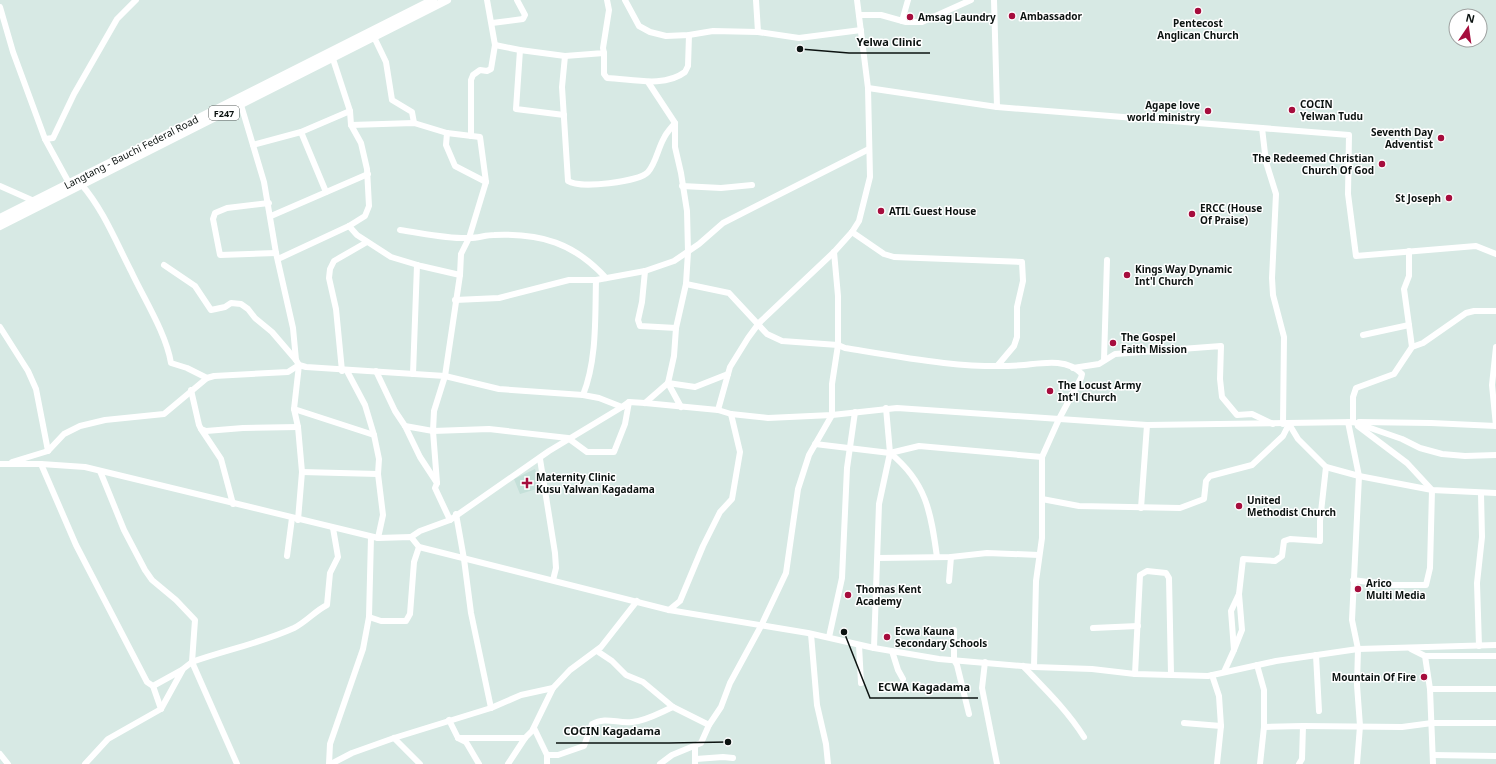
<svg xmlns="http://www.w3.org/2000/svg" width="1496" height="764" viewBox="0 0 1496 764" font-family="'Noto Sans',sans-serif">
<rect width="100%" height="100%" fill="#d7e9e4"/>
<path fill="#c5e0d9" d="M535,469L540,488L520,494L514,479Z"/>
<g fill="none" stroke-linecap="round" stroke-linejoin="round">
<g stroke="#fff" stroke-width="6">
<path d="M625,0L639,26L650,32L666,36L689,35L713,31L758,32L799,38L861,30"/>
<path d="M756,0L758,32"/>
<path d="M994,0L997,107"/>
<path d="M0,7L13,52L45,139L69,183"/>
<path d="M859,15H881L906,22H922L971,0"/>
<path d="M902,21L908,0"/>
<path d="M492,23L523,19L525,15L517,0"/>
<path d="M374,37L386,62L392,100L412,112L414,123"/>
<path d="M495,45L520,50L565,56L604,53L603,48L609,10L607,0"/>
<path d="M520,50L516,109L564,115"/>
<path d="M604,53V74L607,78C632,79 664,88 685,72L688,66L689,35"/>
<path d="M565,56L562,87L568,181C580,189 639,182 648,172C656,163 658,148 664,138C666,133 671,128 675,123"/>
<path d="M868,88L997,107L1349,135L1348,194L1356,256L1476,246L1496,254"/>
<path d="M241,105L264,182L276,253L293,328L296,360L299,365L306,367L445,376L499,389L583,395L599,398L622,407L629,402L645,403L718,410L731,414L768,418L832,415L897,408L1147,425L1353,422L1402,439L1420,448L1442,454L1465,456L1496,455"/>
<path d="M351,125L414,123L447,133L480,137L486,182L469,238L461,254L460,275L445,376L434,411L433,431L437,483"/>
<path d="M1262,128L1266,162L1276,194L1272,278L1273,295L1284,337L1283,424"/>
<path d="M301,132L326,192"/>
<path d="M447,133L446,145L455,166L486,182"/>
<path d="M471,136V80L473,75L480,70L487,71L491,69L495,45L487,0"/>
<path d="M45,139L53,138L74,94L117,19L136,0"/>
<path d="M253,145L301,132L350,111"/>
<path d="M81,184C103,209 116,242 131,271C144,299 166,333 171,363L187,368L207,378"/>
<path d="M0,186L34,201"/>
<path d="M682,186L721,188L752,185"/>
<path d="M269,203L227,208L215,213L213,219L220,255L276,253"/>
<path d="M271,216L368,174"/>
<path d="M349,226L357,235L391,257L421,266L460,275"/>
<path d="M400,230C422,233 447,239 470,238C478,238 486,235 494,235C541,233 574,243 606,278"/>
<path d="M852,232L884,254L894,257L1022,262L1023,281L1017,307V337L1014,346L998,365"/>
<path d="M1409,251V276L1404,289L1412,347"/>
<path d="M278,259L349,226L365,216L369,206L367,169L361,143L351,125L350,111L333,59"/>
<path d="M164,265L195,286L211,310L225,307L231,303L241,304L248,309L255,318L272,332L296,360"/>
<path d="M645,271L642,302L638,320L640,326L676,328"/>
<path d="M686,284L729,293L767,334L782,341L838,345L845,348C900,357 967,370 1024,365C1043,363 1067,358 1082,374L1081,378L1059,419L1042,457V538L1036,581L1034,667"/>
<path d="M455,300L499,298L569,280H596L645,271L674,261L699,244L723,223L869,149"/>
<path d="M0,327L28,371L36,389L48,451"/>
<path d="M1363,335L1409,325"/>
<path d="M1496,347L1492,385L1496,426"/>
<path d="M1104,360L1107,260"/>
<path d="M1073,368L1099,364L1115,354L1221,346L1220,379L1222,397L1237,415L1252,414L1273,424"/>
<path d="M342,371L336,309L329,278L330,269L334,261L367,242"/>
<path d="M347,371L365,405L374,435L379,459L378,474L383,515L378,538"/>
<path d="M376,371L395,411L405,426L420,457L437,483L435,488L450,520"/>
<path d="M413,374L417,265"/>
<path d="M668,383L695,387L728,374"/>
<path d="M668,383L681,407"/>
<path d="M191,390L199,425L201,429L206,431L243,428L298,427"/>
<path d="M583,395C597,360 595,318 596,280"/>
<path d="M645,403L668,383L674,356L676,328L686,284L688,252L687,211L681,173L675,147V123L648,82"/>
<path d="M294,409L374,435"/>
<path d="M718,410L730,367L748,338L759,323L834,252L852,232L859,221L870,177L868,88L857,0"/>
<path d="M1348,422L1359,476L1352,620L1358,649L1357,685L1360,726L1357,764"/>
<path d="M1353,422V397L1356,388L1394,374L1412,347L1423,343L1466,313L1474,311H1496"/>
<path d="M1359,422L1431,423L1496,426"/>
<path d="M1289,424L1298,439L1326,467L1359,476L1432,490L1496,493"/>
<path d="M405,426L433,431L489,429L568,438L587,452H614L625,424L629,402"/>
<path d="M201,429L221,459L233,504"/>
<path d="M815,444L890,453L919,446L1042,457"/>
<path d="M890,453C926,482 931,512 937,557"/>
<path d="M540,459L555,553L556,568L553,580"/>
<path d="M12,462L48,451L64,434L80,426L105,420L164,414L207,378L214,376L288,372L299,365"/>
<path d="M0,464H41L85,467L378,538L411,537L419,547L669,610L808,633L874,648L939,659L1034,667L1092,669L1135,674L1208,676L1276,661L1358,649L1496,645"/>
<path d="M41,464L76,545L147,682L153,686L182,670"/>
<path d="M100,471L124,530L145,570L152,580L176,600L195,620L192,662L237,764"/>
<path d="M302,472L378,474"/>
<path d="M1042,499L1079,506L1180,508L1204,499L1206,481L1210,476L1252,465L1283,436L1289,424"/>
<path d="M1141,508L1147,425"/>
<path d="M456,514L464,559L471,613L491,708"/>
<path d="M298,520L302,472L298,427L294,409L299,365"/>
<path d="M411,537L420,531L450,520L549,451L622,407"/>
<path d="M287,556L292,518"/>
<path d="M878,558L951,557L987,553L1039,555"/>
<path d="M1353,580L1391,585H1426L1430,568L1432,490L1407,463L1358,426"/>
<path d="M949,581L951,557"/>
<path d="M669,610L680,601L703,546L720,512L732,499L740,452L731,414"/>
<path d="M369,617L381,621H406L410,614L414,562L419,547"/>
<path d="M1093,628L1138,626"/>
<path d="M954,630V660L957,665L969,714"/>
<path d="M811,634L817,705L826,744L828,764"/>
<path d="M829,637L842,578L847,468L855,412"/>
<path d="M859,645L861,683"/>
<path d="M1479,646L1477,583L1482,537L1481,494"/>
<path d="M874,648L879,504L890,453L886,408"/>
<path d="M1411,649L1425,656L1430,689L1433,764"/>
<path d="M1234,650L1242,630L1239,594L1243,559L1275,561L1282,556L1284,541L1290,539L1320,541V521L1326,467"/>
<path d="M597,651L612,661L626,675L643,682L673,707L709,725"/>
<path d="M892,651L898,670L903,679"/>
<path d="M1316,655L1319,711"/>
<path d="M1425,656H1496"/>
<path d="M985,662L982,688L997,764"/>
<path d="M1257,665L1264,690V727L1260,764"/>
<path d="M1023,666C1044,688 1067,710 1084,737"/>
<path d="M1224,672L1234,650L1231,611L1239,594"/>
<path d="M1135,674L1140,575L1147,571L1166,573L1169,578L1171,674"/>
<path d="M153,686L161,709"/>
<path d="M1430,689H1496"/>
<path d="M449,720L458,738L466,742L479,764"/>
<path d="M1184,723L1221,726L1219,696L1212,675"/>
<path d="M1303,726L1402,727L1432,723H1496"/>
<path d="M1264,727L1303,726L1302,759L1299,764"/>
<path d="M534,728L547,755V764"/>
<path d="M394,738L420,764"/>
<path d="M458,738H525"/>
<path d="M695,747V764"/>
<path d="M0,754L8,764"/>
<path d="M547,755H558L584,746L592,724C606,716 618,724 632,722C646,721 661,712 673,707"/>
<path d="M1433,755L1496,756"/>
<path d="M696,759L723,757L733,758"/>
<path d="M85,764L108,739L161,709L183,669L192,662C226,650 261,643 294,628C306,622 315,611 327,605L330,573L338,557L333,528"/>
<path d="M329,764L330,744L363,649L369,617L371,537"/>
<path d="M331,764L352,753L394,738L491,708L521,695L553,688"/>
<path d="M508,764L525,738L532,731L553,688L570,670L601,647L637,601"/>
<path d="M660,764L672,755L701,743L709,725L721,707L730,683L761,626L786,573L798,489L809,455L832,415V384L838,345V296L834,252"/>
<path d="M1217,764L1221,726"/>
</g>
<g stroke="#fff" stroke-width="8">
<path d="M0,218L433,0"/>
<path d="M0,226L447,0"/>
</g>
</g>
<g fill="#a60d3d" stroke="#fff" stroke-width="1.5">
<circle cx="1198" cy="11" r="4"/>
<circle cx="1012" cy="16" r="4"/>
<circle cx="910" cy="17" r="4"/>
<circle cx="1292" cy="110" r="4"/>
<circle cx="1208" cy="111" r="4"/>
<circle cx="1441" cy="138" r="4"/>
<circle cx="1382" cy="164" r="4"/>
<circle cx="1449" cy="198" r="4"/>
<circle cx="881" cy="211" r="4"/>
<circle cx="1192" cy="214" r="4"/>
<circle cx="1127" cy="275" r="4"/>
<circle cx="1113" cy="343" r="4"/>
<circle cx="1050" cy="391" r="4"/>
<path d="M525 477h4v4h4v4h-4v4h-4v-4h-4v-4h4z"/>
<circle cx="1239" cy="506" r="4"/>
<circle cx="1358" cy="589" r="4"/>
<circle cx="848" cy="595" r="4"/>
<circle cx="887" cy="637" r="4"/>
<circle cx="1424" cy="677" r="4"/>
</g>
<g text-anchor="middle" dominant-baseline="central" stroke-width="3" stroke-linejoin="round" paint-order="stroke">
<rect fill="#fff" stroke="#555a58" stroke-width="1" x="209" y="106" width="30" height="14" rx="3"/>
<g font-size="9" font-weight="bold" fill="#0c1311">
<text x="224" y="113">F247</text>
</g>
<g font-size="10" font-weight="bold" fill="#0c1311" stroke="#fff" text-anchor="start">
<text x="1020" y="16">Ambassador</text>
<text x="918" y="17">Amsag Laundry</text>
<text x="1198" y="23" text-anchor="middle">Pentecost<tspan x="1198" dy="12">Anglican Church</tspan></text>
<text x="1300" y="104">COCIN<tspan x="1300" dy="12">Yelwan Tudu</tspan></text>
<text x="1200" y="105" text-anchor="end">Agape love<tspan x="1200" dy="12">world ministry</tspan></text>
<text x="1433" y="132" text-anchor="end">Seventh Day<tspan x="1433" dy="12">Adventist</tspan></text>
<text x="1374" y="158" text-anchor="end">The Redeemed Christian<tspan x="1374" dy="12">Church Of God</tspan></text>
<text x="1441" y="198" text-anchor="end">St Joseph</text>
<text x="1200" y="208">ERCC (House<tspan x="1200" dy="12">Of Praise)</tspan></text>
<text x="889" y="211">ATIL Guest House</text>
<text x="1135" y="269">Kings Way Dynamic<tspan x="1135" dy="12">Int'l Church</tspan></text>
<text x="1121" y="337">The Gospel<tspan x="1121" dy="12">Faith Mission</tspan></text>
<text x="1058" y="385">The Locust Army<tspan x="1058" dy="12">Int'l Church</tspan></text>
<text x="536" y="477">Maternity Clinic<tspan x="536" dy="12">Kusu Yalwan Kagadama</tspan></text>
<text x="1247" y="500">United<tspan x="1247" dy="12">Methodist Church</tspan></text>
<text x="1366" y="583">Arico<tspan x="1366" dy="12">Multi Media</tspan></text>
<text x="856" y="589">Thomas Kent<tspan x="856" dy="12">Academy</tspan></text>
<text x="895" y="631">Ecwa Kauna<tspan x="895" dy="12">Secondary Schools</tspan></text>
<text x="1416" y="677" text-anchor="end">Mountain Of Fire</text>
</g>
<g font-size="10" fill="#0c1311" stroke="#fff">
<text transform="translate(131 152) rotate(-27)">Langtang - Bauchi Federal Road</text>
</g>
</g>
<path fill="none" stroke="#0c1311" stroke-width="1.5" d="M800 49L849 53H930M844 632L870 698H978M728 742L669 743H556"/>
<g fill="#0c1311" stroke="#fff" stroke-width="1.5">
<circle cx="800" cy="49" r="4"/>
<circle cx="844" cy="632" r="4"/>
<circle cx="728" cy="742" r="4"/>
</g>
<g font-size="11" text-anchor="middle" font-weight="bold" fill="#0c1311" stroke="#fff" stroke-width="3" stroke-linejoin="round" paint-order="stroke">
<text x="889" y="46">Yelwa Clinic</text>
<text x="924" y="691">ECWA Kagadama</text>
<text x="612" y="735">COCIN Kagadama</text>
</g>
<g transform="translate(1468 28) rotate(13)"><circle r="19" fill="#ffffff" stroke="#9ea1a0"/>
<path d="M0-3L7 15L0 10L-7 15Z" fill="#a60d3d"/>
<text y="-6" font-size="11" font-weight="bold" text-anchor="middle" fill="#0c1311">N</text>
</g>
</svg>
